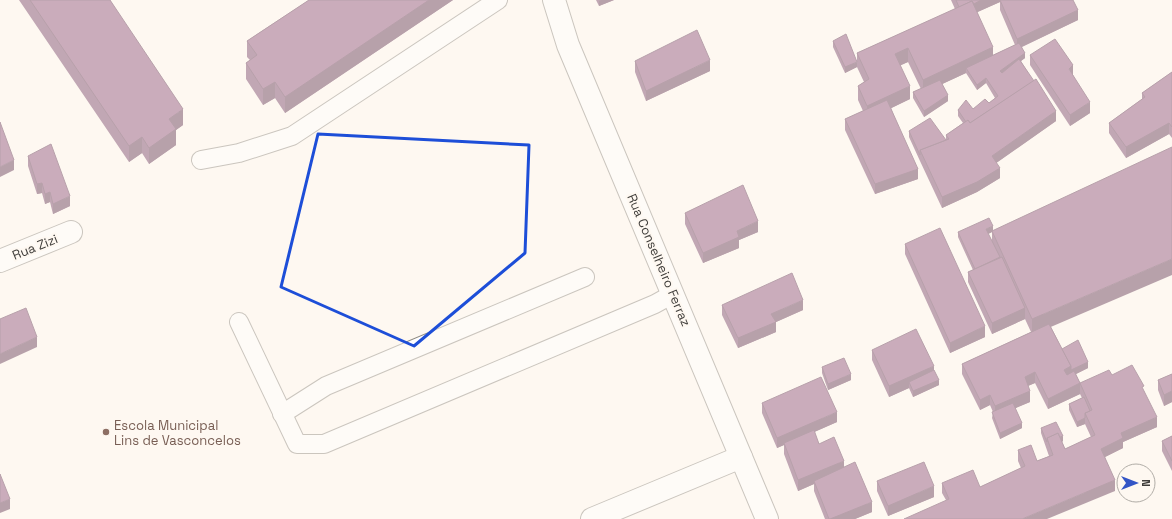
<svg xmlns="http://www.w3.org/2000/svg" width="1172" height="519" viewBox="0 0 1172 519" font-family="'Space Grotesk',sans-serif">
<rect width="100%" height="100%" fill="#fef8f1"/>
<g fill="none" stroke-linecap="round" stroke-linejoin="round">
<defs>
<g id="service">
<path d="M201,160L239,153L292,136L498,0"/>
<path d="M239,322L297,444H324L655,304L673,294"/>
<path d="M282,414L326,386L585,277"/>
</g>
<g id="minor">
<path d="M554,0L568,45L767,519"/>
<path d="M0,261L71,232"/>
<path d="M592,519L741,457"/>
</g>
</defs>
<use href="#service" stroke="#8e8982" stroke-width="20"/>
<use href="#minor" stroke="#8e8982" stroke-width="24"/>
<use href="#service" stroke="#fff" stroke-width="18"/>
<use href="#minor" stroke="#fff" stroke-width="22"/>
</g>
<g fill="#79456a" fill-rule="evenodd">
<path d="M19,0H110L183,125L176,130V145L149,164L142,153L129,162Z"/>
<path d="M309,0H453L285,113L275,98L263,105L246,79V63L250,60L247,57V41Z"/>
<path d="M596,0H614L599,6Z"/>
<path d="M951,0H1073L1078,20L1022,47L1025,58L1021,61L1056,121L996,163L1000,178L977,192L942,208L920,161L909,137V131L946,140V135L963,123L958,116V110L973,109L989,103L995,98L986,83L977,90L966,73L942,84L948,101L924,117L913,98V92L921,89L908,62L900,65L910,99L891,108L918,179L875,194L845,130V119L863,111L858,100V86L864,82L857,67V53L955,9ZM1000,2V10L1015,45L993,55L977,12Z"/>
<path d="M833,41L857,67L845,73L833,47Z"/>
<path d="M1030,55L1073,75L1090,113L1070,126L1030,65Z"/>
<path d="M635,61L710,71L646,101L635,72Z"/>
<path d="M1172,72V138L1169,134L1126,158L1109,133V123L1142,99V93Z"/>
<path d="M28,156L70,206L53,214L50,202L45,204L42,193L37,194L28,166Z"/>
<path d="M685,213L758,232L739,240V248L703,263L685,224Z"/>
<path d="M993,230L1051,327L1062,349L1088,368L1076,374L1080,383L1112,375L1144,391L1157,427L1123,442V448L1105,457L1115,491L946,500L942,493V483L980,487L1021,468L1018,461V450L1037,461L1049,456L1041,433V428L1063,441L1062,442L1065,449L1091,437L1085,424L1077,427L1069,410V404L1082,398L1080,394L1048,409L1035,383L1028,386L1030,402L1015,408L1022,428L1000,439L992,418L993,412L990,405L980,410L962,374V364L1031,332L1025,319L992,334L968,282V272L973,270L958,237V232ZM992,232V241L988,234Z"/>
<path d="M905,244L985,337L950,353L905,254Z"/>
<path d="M722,305L803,310L776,322V332L738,348L722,315Z"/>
<path d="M872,350L934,370L939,385L913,397L909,388L889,397L872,360Z"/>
<path d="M822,367L851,380L828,390L822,373Z"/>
<path d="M1172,374V402L1164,406L1158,390V380Z"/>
<path d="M762,403L837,422L814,432L819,444L844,467L872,512L855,519H825L814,491V484L798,491L784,454V445L777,448L762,413Z"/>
<path d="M1172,436V471L1162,451V441Z"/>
<path d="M877,481L934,497L888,516L877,491Z"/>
</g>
<g fill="#633856">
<path d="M429,0H453L285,113V97Z"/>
<path d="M601,0H614L599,6V1Z"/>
<path d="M981,0H1000V2L960,20V10Z"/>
<path d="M1078,10V20L1017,49V39Z"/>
<path d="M993,47V61L966,68V73L923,93V80Z"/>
<path d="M908,48V62L895,68V54Z"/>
<path d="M1025,53V58L1000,76V71Z"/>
<path d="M710,60V71L646,101V91Z"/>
<path d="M857,62V67L845,73V67Z"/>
<path d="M1073,65V76L1069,69Z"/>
<path d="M986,78V83L977,90V85Z"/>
<path d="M275,82V98L263,105V89Z"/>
<path d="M910,86V99L867,120V106Z"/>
<path d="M948,95V101L924,117V111Z"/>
<path d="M1090,102V113L1070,126V115Z"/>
<path d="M183,109V125L176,130V145L149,164V148L169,119Z"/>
<path d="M1056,111V121L992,166V156Z"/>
<path d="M1169,123V134L1126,158V147Z"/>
<path d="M142,137V153L129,162V146Z"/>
<path d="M14,160V170L0,177V167Z"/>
<path d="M1000,168V178L977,192L942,208V197Z"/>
<path d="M918,169V179L875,194V184Z"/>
<path d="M42,183V193L37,194V184Z"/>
<path d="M50,192V202L45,204V194Z"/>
<path d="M70,196V206L53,214V204Z"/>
<path d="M758,221V232L739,240V248L703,263V253L737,231Z"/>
<path d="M993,226V232L992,231V232L986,235V229Z"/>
<path d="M1172,259V275L1032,335V319Z"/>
<path d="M803,300V310L776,322V332L738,348V338L771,314Z"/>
<path d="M1025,308V319L992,334V323Z"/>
<path d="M985,326V337L950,353V343Z"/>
<path d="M37,337V347L0,364V354Z"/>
<path d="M1088,362V368L1064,380V370L1071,366Z"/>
<path d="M934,366V376L909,382V388L889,397V386Z"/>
<path d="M1035,372V383L1025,387V377Z"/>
<path d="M851,374V380L828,390V384Z"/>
<path d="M939,380V385L913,397V391Z"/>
<path d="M1080,383V394L1048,409V399Z"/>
<path d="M1030,391V402L995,417V406Z"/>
<path d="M1172,391V402L1164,406V395Z"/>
<path d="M990,395V405L980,410V400Z"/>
<path d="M837,412V422L785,445L784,443V445L777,448V438Z"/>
<path d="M1157,417V427L1123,442V448L1101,459V449L1121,433Z"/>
<path d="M1085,418V424L1077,427V422Z"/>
<path d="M1022,423V428L1000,439V433Z"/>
<path d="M1063,436V441L1050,447L1048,442Z"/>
<path d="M844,461V472L814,481V484L798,491V480Z"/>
<path d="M1115,480V491L1047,519H1022Z"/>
<path d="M934,486V497L888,516V506Z"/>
<path d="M10,499V509L0,513V503Z"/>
<path d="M872,502V512L855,519H830Z"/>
</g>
<g fill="#8d507b" stroke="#633856">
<path d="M30,0H110L183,109L169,119L176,129L149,148L142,137L129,146Z"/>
<path d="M309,0H429L285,97L275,82L263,89L246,63L257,55L247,41Z"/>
<path d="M956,0H981L974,4L972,1L959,7Z"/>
<path d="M1000,0H1073L1078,10L1017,39Z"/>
<path d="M972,1L993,47L923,80L908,48L895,54L910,86L867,106L858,86L869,79L857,53Z"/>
<path d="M697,30L710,60L646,91L635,61Z"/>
<path d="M846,34L857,62L845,67L833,41Z"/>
<path d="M1055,39L1073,65L1069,69L1090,102L1070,115L1030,55Z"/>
<path d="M1019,43L1025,53L1000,71L1002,73L1019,59L1034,81L970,123L968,120L966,122L958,110L966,100L973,109L985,99L989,103L998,96L986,78L977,85L966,68Z"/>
<path d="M1172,72V127L1169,123L1126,147L1109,123L1145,97L1142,93Z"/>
<path d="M1036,79L1056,111L992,156L1000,168L977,182L942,197L920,150L949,139L946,135L968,120L970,123Z"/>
<path d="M940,80L948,95L924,111L913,92Z"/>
<path d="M887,100L918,169L875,184L845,119Z"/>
<path d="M930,118L946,140L920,150V155L909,131Z"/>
<path d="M0,122L14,160L0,167Z"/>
<path d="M51,144L70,196L53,204L50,192L45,194L42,183L37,184L28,156Z"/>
<path d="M1172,147V259L1032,319L992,231Z"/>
<path d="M743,185L758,221L737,231L739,237L703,253L685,213Z"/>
<path d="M989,218L993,226L986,229L1000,257L975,269L958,232Z"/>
<path d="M940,228L985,326L950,343L905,244Z"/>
<path d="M1002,257L1025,308L992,323L968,272Z"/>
<path d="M792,273L803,300L771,314L776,322L738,338L722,305Z"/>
<path d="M26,308L37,337L0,354V319Z"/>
<path d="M1049,324L1071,366L1064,370L1067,375L1074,371L1080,383L1048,399L1035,372L1025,377L1030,391L995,406L990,395L980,400L962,364Z"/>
<path d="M916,329L934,366L889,386L872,350Z"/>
<path d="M1078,340L1088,362L1071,370V366L1062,349Z"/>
<path d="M844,358L851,374L828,384L822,367Z"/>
<path d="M1132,365L1144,386L1142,387L1157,417L1121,433L1123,438L1101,449L1115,480L1022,519H904L949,499L942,483L973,470L980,487L1025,466L1018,450L1031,445L1037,461L1053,455L1047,438L1058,433L1065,449L1095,435L1085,413L1092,410L1080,383L1109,370L1112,375Z"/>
<path d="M934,370L939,380L913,391L909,382Z"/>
<path d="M1172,374V391L1164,395L1158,380Z"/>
<path d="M821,377L837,412L777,438L762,403Z"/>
<path d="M1084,397L1090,411L1085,413V418L1077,422L1069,404Z"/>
<path d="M1013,403L1022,423L1000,433L992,412Z"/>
<path d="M1056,422L1063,436L1060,437L1058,433L1047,438V442L1041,428Z"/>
<path d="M814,430L819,444L834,437L844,461L798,480L784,443Z"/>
<path d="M1172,436V461L1162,441Z"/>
<path d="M855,462L872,502L830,519H829L814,481Z"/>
<path d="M924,462L934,486L888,506L877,481Z"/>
<path d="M0,474L10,499L0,503Z"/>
</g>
<path d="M0 0H1172V519H0ZM318,134L529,145L525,253L414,346L281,287Z" fill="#fef8f1" fill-opacity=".55" fill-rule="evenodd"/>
<path fill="none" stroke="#1d4ed8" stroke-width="3" stroke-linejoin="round" d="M318,134L529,145L525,253L414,346L281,287Z"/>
<circle fill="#8d6e63" stroke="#fef8f1" stroke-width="1.5" cx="106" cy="432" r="4"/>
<g text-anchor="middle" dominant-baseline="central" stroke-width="4" stroke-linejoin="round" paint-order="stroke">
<g font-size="13" fill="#3e3c39" stroke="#fef8f1">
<text transform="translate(35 247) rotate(-22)">Rua Zizi</text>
<text transform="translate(659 260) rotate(67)">Rua Conselheiro Ferraz</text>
</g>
<g font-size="13" fill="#785e54" stroke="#fef8f1" text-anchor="start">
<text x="114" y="425">Escola Municipal<tspan x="114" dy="15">Lins de Vasconcelos</tspan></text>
</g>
</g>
<g transform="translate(1136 483) rotate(90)"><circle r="19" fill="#fef8f1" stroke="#b1ada7"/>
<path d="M0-3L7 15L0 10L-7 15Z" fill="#3355c6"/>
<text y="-6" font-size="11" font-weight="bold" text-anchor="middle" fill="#3e3c39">N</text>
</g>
</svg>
